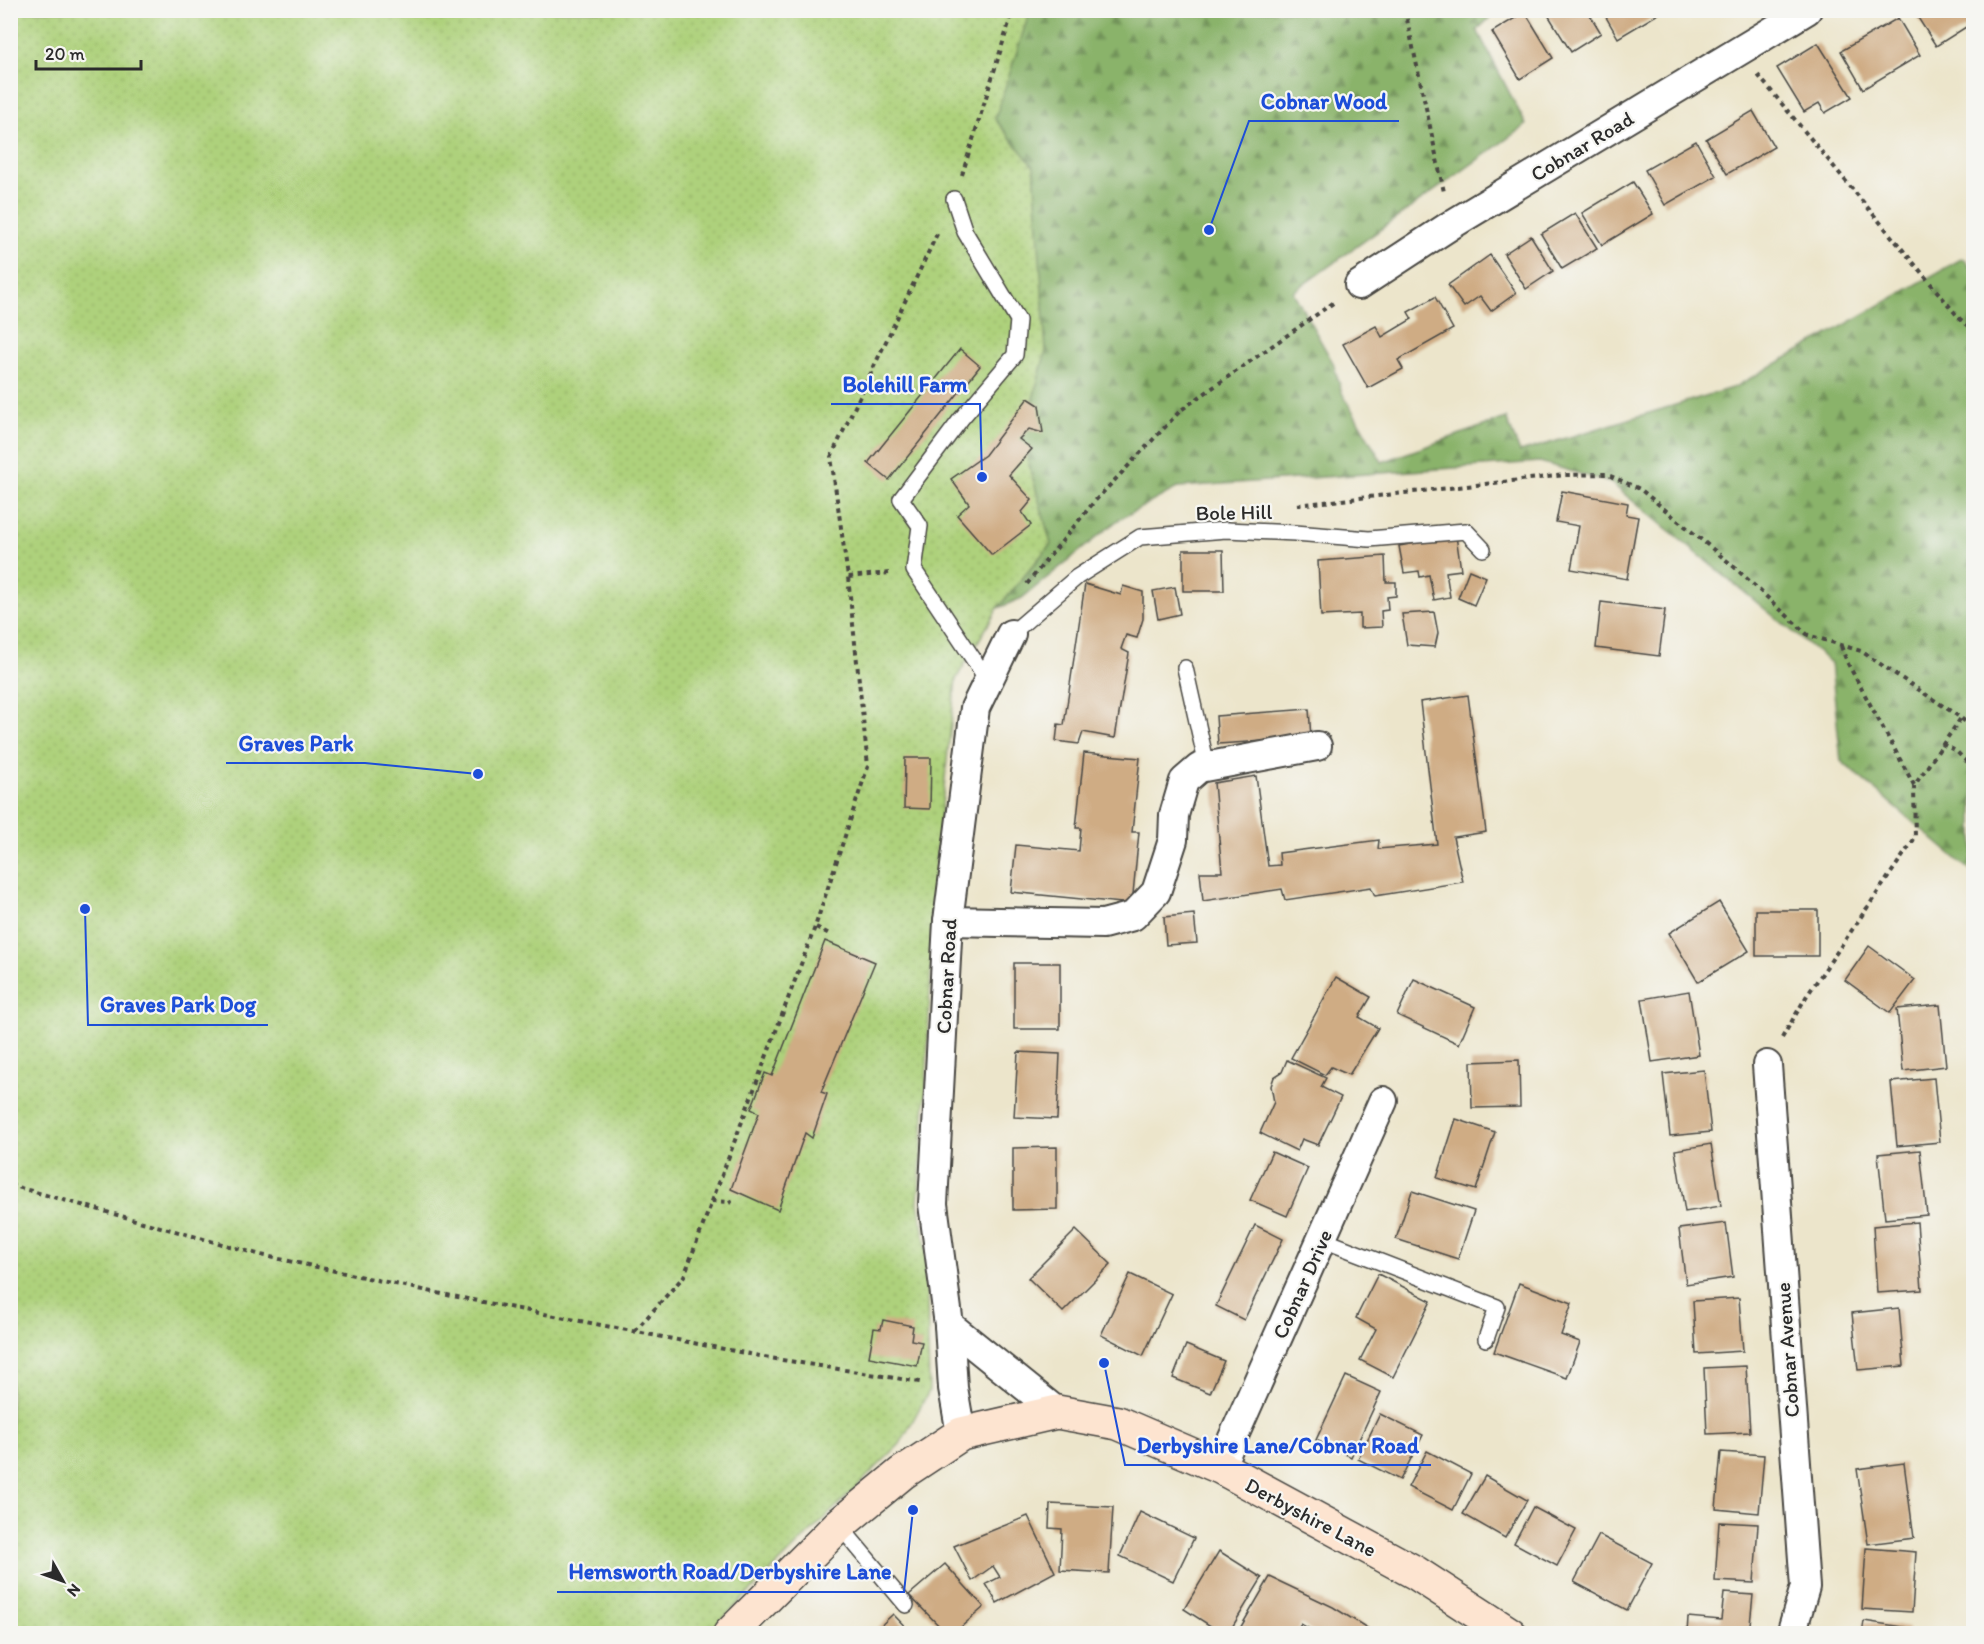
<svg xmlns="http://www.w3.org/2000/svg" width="1984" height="1644" viewBox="0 0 1984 1644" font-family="Itim,sans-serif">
<defs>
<pattern id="green-dots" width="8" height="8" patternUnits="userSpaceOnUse" patternTransform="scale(1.5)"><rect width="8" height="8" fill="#aed17b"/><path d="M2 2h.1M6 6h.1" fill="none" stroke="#96b46a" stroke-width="1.8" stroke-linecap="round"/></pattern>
<pattern id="forest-firs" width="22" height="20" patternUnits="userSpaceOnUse" patternTransform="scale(1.5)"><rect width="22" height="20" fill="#8ab36b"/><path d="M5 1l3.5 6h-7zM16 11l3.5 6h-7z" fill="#719258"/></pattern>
</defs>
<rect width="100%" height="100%" fill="#f6f6f2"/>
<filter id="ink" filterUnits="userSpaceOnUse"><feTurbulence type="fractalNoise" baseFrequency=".0167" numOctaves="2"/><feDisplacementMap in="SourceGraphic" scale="12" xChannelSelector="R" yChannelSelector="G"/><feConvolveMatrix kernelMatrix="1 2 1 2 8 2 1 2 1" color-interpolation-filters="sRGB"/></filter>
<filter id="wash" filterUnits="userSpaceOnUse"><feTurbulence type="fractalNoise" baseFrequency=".008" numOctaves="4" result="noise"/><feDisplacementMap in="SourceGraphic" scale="24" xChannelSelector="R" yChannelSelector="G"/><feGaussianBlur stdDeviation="1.35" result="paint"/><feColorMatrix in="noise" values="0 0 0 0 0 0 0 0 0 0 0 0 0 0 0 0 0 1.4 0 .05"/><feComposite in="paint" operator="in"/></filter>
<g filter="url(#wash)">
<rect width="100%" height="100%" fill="#ece5cb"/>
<path fill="url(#green-dots)" stroke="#6c7e53" stroke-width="1.5" d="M11,11H1497L1477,30L1526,125L1293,292L1333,363L1153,419L998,608L956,679L935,868L926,1086L918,1203L926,1246L929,1391L900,1444L708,1633L11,1634Z"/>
<path fill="url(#forest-firs)" stroke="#5a6f4b" stroke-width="1.5" d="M1030,11H1497L1477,30L1526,125L1293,292L1333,363L1342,393L1382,462L1506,418L1520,452L1735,387L1963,258L1974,271L1973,873L1841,761L1831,663L1611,483L1540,462L1179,487L1118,520L1022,598L998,608L1051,544L1022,439L1046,351L1034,167L995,119Z"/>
<g id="blocks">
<g fill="#cfac84">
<path d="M1545,10H1587L1601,33L1571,52Z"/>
<path d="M1602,10H1665L1618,38Z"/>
<path d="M1913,10H1974V22L1936,46Z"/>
<path d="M1525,12L1553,58L1520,79L1492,32Z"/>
<path d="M1898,18L1920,55L1863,89L1841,51Z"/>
<path d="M1818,43L1852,97L1825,113L1819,103L1804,112L1777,68Z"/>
<path d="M1753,111L1774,147L1727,174L1706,139Z"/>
<path d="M1696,141L1716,176L1665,205L1645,170Z"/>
<path d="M1633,182L1653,214L1602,245L1582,213Z"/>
<path d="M1575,213L1597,248L1562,269L1541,234Z"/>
<path d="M1531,236L1553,271L1526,289L1504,254Z"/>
<path d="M1490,255L1516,293L1491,311L1480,296L1464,307L1448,285Z"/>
<path d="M1435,297L1453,329L1398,360L1403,369L1368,388L1343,344L1376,326L1382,337L1412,319L1408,312Z"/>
<path d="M960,349L980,366L889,480L868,463Z"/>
<path d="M1028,398L1039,405L1043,433L1029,429L1019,439L1032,449L1009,475L1032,500L1022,512L1031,525L992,555L957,515L969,504L951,479L985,455Z"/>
<path d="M1562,491L1628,503L1626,515L1638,517L1627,579L1571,569L1579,526L1556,522Z"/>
<path d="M1456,536L1461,570L1446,572L1450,597L1434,600L1429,575L1420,577L1419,571L1404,573L1399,546Z"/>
<path d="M1183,550H1223L1224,591H1183Z"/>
<path d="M1385,556L1386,582H1396V596L1387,597L1388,610L1381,611L1382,627L1360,628V614L1321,616L1318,561Z"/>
<path d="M1469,570L1486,577L1474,605L1458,598Z"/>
<path d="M1085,584L1121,595L1123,586L1143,592V619L1137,638L1126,635L1121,649L1129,653L1115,738L1083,732L1079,744L1056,741L1058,724L1064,725Z"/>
<path d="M1175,587L1180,614L1158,619L1153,591Z"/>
<path d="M1601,602L1665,610L1659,656L1596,648Z"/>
<path d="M1434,612L1438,633L1435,647L1407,645L1402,614Z"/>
<path d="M1468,695L1486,832L1453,837L1463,882L1375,896L1371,887L1285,900L1282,889L1203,901L1200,872H1222L1214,783L1256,776L1268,866L1280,865L1279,853L1379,840L1378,849L1437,844L1420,702Z"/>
<path d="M1309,709L1311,738L1218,744L1216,716Z"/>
<path d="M1084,753L1140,758L1132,832H1139L1132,904L1011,892L1016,845L1079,851L1081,828H1076Z"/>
<path d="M905,758H931L930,809L904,808Z"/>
<path d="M1719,902L1749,951L1698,982L1669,933Z"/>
<rect x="1756" y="910" width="62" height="46"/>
<path d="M1194,914L1197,943L1166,945L1164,917Z"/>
<path d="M825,941L875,962L821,1092L827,1094L812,1138L805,1133L778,1210L731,1189L759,1113L751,1109L765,1073L772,1076Z"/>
<path d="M1869,946L1915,980L1890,1013L1845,980Z"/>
<rect x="1014" y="963" width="46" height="66"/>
<path d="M1336,977L1371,997L1359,1017L1378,1028L1349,1075L1331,1067L1325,1075L1291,1058Z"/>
<path d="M1414,979L1475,1007L1459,1044L1397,1015Z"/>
<path d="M1689,991L1699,1055L1652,1062L1642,999Z"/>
<path d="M1940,1005L1946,1066L1903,1071L1897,1009Z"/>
<path d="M1018,1052L1060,1054L1057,1119L1014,1117Z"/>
<path d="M1287,1060L1326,1078L1321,1087L1341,1097L1318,1145L1302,1139L1297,1151L1260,1133L1274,1102L1271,1086L1274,1077L1282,1072Z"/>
<path d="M1519,1060L1520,1107L1472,1108L1471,1062Z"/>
<path d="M1704,1070L1711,1132L1670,1136L1663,1074Z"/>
<path d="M1934,1078L1940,1142L1897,1146L1891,1082Z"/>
<path d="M1456,1119L1495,1132L1476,1190L1437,1178Z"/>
<path d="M1711,1144L1721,1206L1685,1212L1675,1150Z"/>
<path d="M1057,1147V1209L1013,1210V1148Z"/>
<path d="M1920,1150L1927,1215L1885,1219L1878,1154Z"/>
<path d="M1272,1152L1308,1168L1287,1216L1250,1200Z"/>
<path d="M1412,1191L1474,1211L1458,1259L1396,1239Z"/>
<path d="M1917,1222L1922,1290L1877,1293L1873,1226Z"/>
<path d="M1726,1223L1733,1277L1686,1284L1679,1229Z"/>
<path d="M1255,1225L1283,1239L1244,1320L1216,1306Z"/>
<path d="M1076,1230L1111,1264L1063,1312L1028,1278Z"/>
<path d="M1130,1274L1172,1294L1143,1356L1101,1335Z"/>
<path d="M1378,1274L1431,1301L1393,1377L1360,1360L1376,1329L1356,1318Z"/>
<path d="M1519,1283L1572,1303L1561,1335L1580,1342L1567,1378L1494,1352Z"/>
<path d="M1739,1298L1743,1351L1696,1354L1693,1301Z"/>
<path d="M1899,1308L1904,1366L1858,1370L1852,1313Z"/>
<path d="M883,1320L913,1326L911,1340L922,1342L917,1366L869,1357L874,1328L881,1329Z"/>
<path d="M1186,1345L1224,1361L1210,1393L1173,1378Z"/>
<path d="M1746,1366L1750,1432L1707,1434L1704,1368Z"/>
<path d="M1346,1376L1381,1392L1351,1457L1316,1440Z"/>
<path d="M1380,1414L1423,1435L1400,1480L1358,1459Z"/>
<path d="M1427,1451L1471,1474L1453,1510L1408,1487Z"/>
<path d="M1721,1452L1764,1455L1759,1513L1716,1509Z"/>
<path d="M1904,1463L1914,1538L1868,1544L1857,1469Z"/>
<path d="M1485,1476L1527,1500L1505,1538L1463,1514Z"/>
<path d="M1050,1504L1113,1507L1109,1573L1060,1570L1062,1529L1049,1528Z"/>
<path d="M1533,1507L1576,1530L1557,1566L1514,1543Z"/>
<path d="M1140,1512L1194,1538L1173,1581L1120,1556Z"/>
<path d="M1028,1516L1055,1572L997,1603L986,1584L1000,1577L993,1566L972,1581L954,1546Z"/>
<path d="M1719,1522L1758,1524L1754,1583L1715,1581Z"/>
<path d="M1599,1535L1652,1563L1627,1610L1574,1582Z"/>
<path d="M1866,1548L1916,1552L1912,1612L1862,1609Z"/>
<path d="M1219,1551L1262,1578L1228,1634H1223L1184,1609Z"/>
<path d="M945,1564L984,1607L953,1634H947L909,1595Z"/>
<path d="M1270,1577L1333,1607L1377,1634H1318L1301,1624L1295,1634H1246L1239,1630Z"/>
<path d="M1724,1593L1753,1595L1749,1634H1687L1688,1617L1721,1620Z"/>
<path d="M893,1614L912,1634H872Z"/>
<path d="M1864,1621L1909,1628L1908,1634H1862Z"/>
</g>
</g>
</g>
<g filter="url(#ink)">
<use href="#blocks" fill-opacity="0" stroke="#484743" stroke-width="1.5"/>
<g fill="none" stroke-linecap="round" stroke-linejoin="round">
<defs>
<g id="lane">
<path d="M954,199L965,232L1018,320L1015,355L961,419L901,499L920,526L914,570L988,681"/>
<path d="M1011,634L1077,577L1140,537L1226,530L1295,533L1369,539L1466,531L1483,549"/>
<path d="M1185,668L1207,766"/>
<path d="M1321,1239L1497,1307L1486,1339"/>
<path d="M839,1525L906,1605"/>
</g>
<g id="street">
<path d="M1359,285L1451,225L1807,10"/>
<path d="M1011,634L975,708L948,921L933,1204L949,1325L1057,1412"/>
<path d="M948,921L1103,924L1133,916L1156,892L1173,840L1174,815L1184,781L1199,768L1317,746"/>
<path d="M1767,1065L1805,1587L1791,1634"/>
<path d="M949,1325L953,1388L961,1434"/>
<path d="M1220,1467L1383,1101"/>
</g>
<path id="secondary" d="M730,1634L839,1525L902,1473L961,1434L1057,1412L1118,1423L1220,1467L1416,1573L1510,1634"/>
</defs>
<use href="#lane" stroke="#484743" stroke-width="18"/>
<use href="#street" stroke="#484743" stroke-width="32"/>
<use href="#secondary" stroke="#484743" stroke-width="36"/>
<g stroke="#484743" stroke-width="4" stroke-dasharray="4.5 4.5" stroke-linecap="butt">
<path d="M1405,10L1444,192"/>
<path d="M1758,75L1960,319L1974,330"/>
<path d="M962,175L1013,10"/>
<path d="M1297,505L1565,475L1606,474L1640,489L1732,565L1808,635L1861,651L1961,718L1974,729"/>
<path d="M889,573L848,577L831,457L938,232"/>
<path d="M1027,584L1094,502L1181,410L1333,303"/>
<path d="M1841,646L1847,662L1914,785"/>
<path d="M1942,744L1956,751L1974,769"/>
<path d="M816,927L831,935"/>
<path d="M1782,1038L1806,997L1915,838L1914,786L1961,718"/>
<path d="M10,1185L261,1255L442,1294L770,1358L920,1382"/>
<path d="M712,1201L731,1202L729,1203"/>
<path d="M635,1331L684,1276L815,927L868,766L848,577"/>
</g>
<use href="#lane" stroke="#fff" stroke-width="15"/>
<use href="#street" stroke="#fff" stroke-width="28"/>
<use href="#secondary" stroke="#fde4d0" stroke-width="33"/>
</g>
</g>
<g text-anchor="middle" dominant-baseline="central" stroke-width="4.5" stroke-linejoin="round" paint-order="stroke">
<g font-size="21" fill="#2b2b2b" stroke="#f6f6f2">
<text transform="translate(1582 146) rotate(-31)">Cobnar Road</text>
<text transform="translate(1234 512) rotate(-1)">Bole Hill</text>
<text transform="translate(946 976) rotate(-87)">Cobnar Road</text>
<text transform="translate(1302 1284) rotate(-66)">Cobnar Drive</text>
<text transform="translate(1787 1350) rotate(-94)">Cobnar Avenue</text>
<text transform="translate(1311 1517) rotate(28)">Derbyshire Lane</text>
</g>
</g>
<path fill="none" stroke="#1d4ed8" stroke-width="2" d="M1209 230L1249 121H1399M982 477L980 404H831M478 774L365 763H226M85 909L88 1025H268M1104 1363L1125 1465H1431M913 1510L904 1592H557"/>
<g fill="#1d4ed8" stroke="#f6f6f2" stroke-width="2">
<circle cx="1209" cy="230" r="6"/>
<circle cx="982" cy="477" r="6"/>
<circle cx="478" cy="774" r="6"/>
<circle cx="85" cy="909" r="6"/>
<circle cx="1104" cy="1363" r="6"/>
<circle cx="913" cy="1510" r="6"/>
</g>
<g font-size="22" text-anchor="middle" font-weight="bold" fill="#1d4ed8" stroke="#f6f6f2" stroke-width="4.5" stroke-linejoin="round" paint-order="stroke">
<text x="1324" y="109">Cobnar Wood</text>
<text x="905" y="392">Bolehill Farm</text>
<text x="296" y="751">Graves Park</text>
<text x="178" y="1012">Graves Park Dog</text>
<text x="1278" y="1453">Derbyshire Lane/Cobnar Road</text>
<text x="730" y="1579">Hemsworth Road/Derbyshire Lane</text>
</g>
<rect width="1984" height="1644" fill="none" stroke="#f6f6f2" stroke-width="36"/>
<g transform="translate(63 1581) rotate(130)" stroke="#f6f6f2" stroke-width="4.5" paint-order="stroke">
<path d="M0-4.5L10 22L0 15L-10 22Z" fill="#2b2b2b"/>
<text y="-9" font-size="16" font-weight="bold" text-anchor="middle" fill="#2b2b2b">N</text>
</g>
<path d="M36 60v9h105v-9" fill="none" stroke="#2b2b2b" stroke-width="3"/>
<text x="45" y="60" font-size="18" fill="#2b2b2b" stroke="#f6f6f2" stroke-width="4.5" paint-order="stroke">20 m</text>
</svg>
